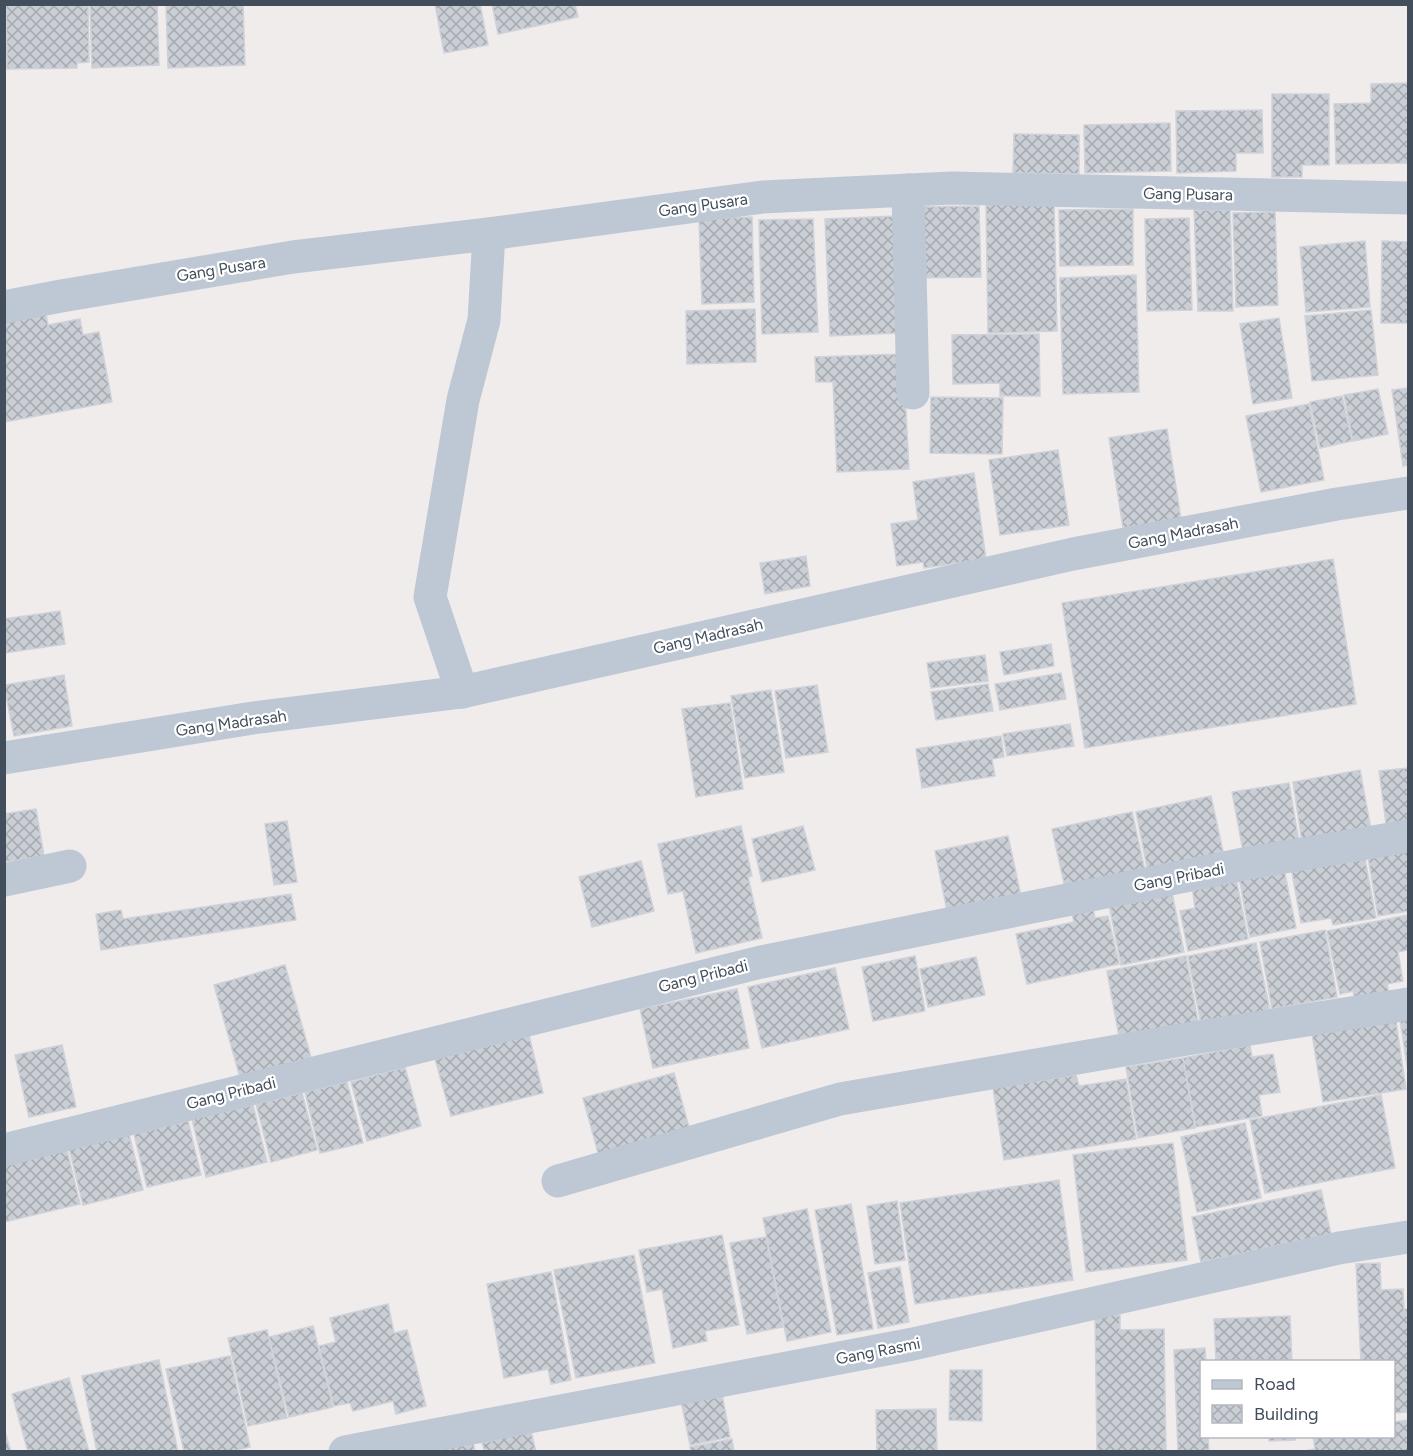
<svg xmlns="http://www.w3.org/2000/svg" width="1413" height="1456" viewBox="0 0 1413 1456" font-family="Figtree,sans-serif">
<defs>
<pattern id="building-cross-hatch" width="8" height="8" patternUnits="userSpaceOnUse" patternTransform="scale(1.5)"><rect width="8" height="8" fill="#caced5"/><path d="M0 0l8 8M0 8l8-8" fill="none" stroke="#a6a9b0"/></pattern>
</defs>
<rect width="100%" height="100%" fill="#f0ecec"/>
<g fill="url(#building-cross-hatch)" stroke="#cfd2d9" stroke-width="1.5">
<path d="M6,4H88L89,62L77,63V68L7,69Z"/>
<path d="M90,4H157L159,65L92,68Z"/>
<path d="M166,4H243L245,65L168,68Z"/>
<path d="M435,4H480L488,45L444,53Z"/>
<path d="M492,4H575L578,17L498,34Z"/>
<path d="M1408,83V163L1336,164L1334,104L1371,103V84Z"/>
<path d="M1272,94H1329V165H1302V177H1272Z"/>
<path d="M1262,110L1263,153H1236V171L1177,173L1176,111Z"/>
<path d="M1170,123L1171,171L1085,173L1084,125Z"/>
<path d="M1014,134L1079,135V174L1013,173Z"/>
<path d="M1054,200L1057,331L988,333L986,202Z"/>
<path d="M979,206L981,277L918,278L916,207Z"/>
<path d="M1133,209V265L1060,266L1059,210Z"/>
<path d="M1194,210H1230L1233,311H1198Z"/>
<path d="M1275,212L1278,305L1236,307L1233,213Z"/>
<path d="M895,216L900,333L830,336L825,219Z"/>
<path d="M752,217L754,302L702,304L699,219Z"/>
<path d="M1189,218L1192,310L1147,311L1145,219Z"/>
<path d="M813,219L818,332L762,334L759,220Z"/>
<path d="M1365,241L1370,307L1306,312L1300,247Z"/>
<path d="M1382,241L1408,242V323H1381Z"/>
<path d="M1136,275L1139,392L1063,394L1060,278Z"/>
<path d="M45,309L48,325L80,319L83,335L99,332L112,402L4,422V317Z"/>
<path d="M755,309L756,362L687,364L686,311Z"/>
<path d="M1371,310L1378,375L1312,381L1305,316Z"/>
<path d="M1279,318L1292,398L1253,404L1240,324Z"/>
<path d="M1039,334L1040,396H1000V383L953,384L952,335Z"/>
<path d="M903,354L909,469L837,472L833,382H816L815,357Z"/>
<path d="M1408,388V465L1403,466L1392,390Z"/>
<path d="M1378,389L1388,434L1353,441L1344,395Z"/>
<path d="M1342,396L1352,441L1320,448L1310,402Z"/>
<path d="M931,397L1003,398L1002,454L930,453Z"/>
<path d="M1309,404L1324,480L1261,492L1246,416Z"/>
<path d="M1167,429L1181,519L1123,528L1109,438Z"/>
<path d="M1058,450L1069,525L1000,535L989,460Z"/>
<path d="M974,473L986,559L924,568L923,562L897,566L891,524L918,520L913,482Z"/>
<path d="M806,556L810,586L765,594L760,563Z"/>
<path d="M1333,559L1356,704L1085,748L1062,603Z"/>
<path d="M60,611L65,644L5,653L4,619Z"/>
<path d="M1051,644L1054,666L1004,675L1000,652Z"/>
<path d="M985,655L988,681L931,688L927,663Z"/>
<path d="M1061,673L1066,699L1000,710L995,684Z"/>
<path d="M64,675L72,726L14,736L4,685Z"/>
<path d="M988,684L993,711L936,720L931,692Z"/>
<path d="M817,685L828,752L786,758L775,691Z"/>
<path d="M771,690L784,772L745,778L731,696Z"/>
<path d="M730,703L743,789L696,797L682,709Z"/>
<path d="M1070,724L1074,746L1007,756L1003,734Z"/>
<path d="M1001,736L1004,757L992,759L995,776L922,788L916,749Z"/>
<path d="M1408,768V828L1387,831L1379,771Z"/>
<path d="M1360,770L1371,829L1302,842L1293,782Z"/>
<path d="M1289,783L1299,842L1243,851L1232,792Z"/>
<path d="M1211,796L1224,856L1148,872L1136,812Z"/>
<path d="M36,809L44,856L4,862V814Z"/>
<path d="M1132,812L1145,871L1065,888L1052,829Z"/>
<path d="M287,821L297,882L274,885L265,824Z"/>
<path d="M741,826L752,876L748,877L762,938L696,953L683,891L668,894L658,844Z"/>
<path d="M803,826L815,870L762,882L752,839Z"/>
<path d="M1008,836L1021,896L947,911L935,851Z"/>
<path d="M1408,850V911L1378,916L1368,857Z"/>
<path d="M1364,854L1376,918L1333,925L1331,918L1301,923L1291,867Z"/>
<path d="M641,861L654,911L592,927L579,877Z"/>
<path d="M1284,869L1296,928L1250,937L1239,877Z"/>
<path d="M1236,878L1248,939L1188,951L1180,911L1195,908L1192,886Z"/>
<path d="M1171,888L1184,952L1121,965L1108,900Z"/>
<path d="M291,894L296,920L101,950L96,914L121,910L123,919Z"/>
<path d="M1092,904L1095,918L1108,916L1119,964L1027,984L1016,934L1074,922L1071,909Z"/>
<path d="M1408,915V950L1398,952L1403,981L1387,984L1389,994L1355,1001L1353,991L1340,994L1327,931Z"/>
<path d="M1325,930L1337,997L1272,1009L1260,942Z"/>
<path d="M1256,943L1270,1011L1201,1024L1188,956Z"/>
<path d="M915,956L925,1011L873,1021L862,967Z"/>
<path d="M1186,956L1199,1027L1120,1042L1107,971Z"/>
<path d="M976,957L985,995L928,1007L920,969Z"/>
<path d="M285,965L312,1061L241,1081L214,985Z"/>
<path d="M835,968L849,1029L762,1048L748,987Z"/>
<path d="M737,989L749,1048L653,1068L640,1009Z"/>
<path d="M1408,1018V1072L1400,1020Z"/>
<path d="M1396,1021L1406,1089L1323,1102L1312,1034Z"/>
<path d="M529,1035L543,1093L451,1116L435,1059Z"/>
<path d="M62,1045L76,1107L29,1117L15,1055Z"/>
<path d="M1250,1045L1252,1057L1273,1054L1280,1092L1259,1095L1262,1116L1196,1127L1183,1058Z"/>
<path d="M1183,1058L1195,1128L1138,1138L1126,1067Z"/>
<path d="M405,1067L421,1126L367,1141L351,1082Z"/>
<path d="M674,1073L692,1138L598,1153L583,1098Z"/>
<path d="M1076,1075L1079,1086L1126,1079L1136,1139L1004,1160L993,1088Z"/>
<path d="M347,1082L363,1143L320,1153L305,1092Z"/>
<path d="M302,1093L317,1150L271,1162L256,1104Z"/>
<path d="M1381,1095L1395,1168L1265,1193L1250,1120Z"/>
<path d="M253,1105L267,1162L206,1177L192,1119Z"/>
<path d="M188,1121L201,1175L147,1187L134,1134Z"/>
<path d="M1245,1123L1261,1198L1197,1212L1181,1137Z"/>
<path d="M129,1134L143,1190L83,1205L69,1148Z"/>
<path d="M1173,1143L1187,1260L1086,1272L1073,1155Z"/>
<path d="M67,1150L80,1204L4,1222V1165Z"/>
<path d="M1059,1180L1073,1280L915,1304L900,1203Z"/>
<path d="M1321,1190L1331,1234L1201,1262L1192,1217Z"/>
<path d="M897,1201L905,1260L875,1264L867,1206Z"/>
<path d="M851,1204L873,1329L837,1335L815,1210Z"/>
<path d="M807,1209L831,1332L787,1341L763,1218Z"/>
<path d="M722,1235L739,1325L705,1331L707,1341L673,1348L662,1289L647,1292L639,1250Z"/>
<path d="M766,1237L783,1327L747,1334L730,1243Z"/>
<path d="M634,1255L655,1363L576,1378L554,1270Z"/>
<path d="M1380,1263L1381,1290L1403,1289L1404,1309H1408V1412L1394,1413V1362H1361L1356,1264Z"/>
<path d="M900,1267L909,1322L878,1328L868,1273Z"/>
<path d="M551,1272L571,1380L551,1384L548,1369L504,1378L487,1284Z"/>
<path d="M388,1304L394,1333L407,1330L426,1406L396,1414L393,1401L353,1411L350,1403L334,1406L319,1346L336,1342L330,1318Z"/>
<path d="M1095,1315H1120V1330L1164,1329L1166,1452H1097Z"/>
<path d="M1290,1316L1292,1362H1216L1214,1319Z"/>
<path d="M313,1326L333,1407L289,1417L269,1337Z"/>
<path d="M267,1330L287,1418L248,1426L228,1338Z"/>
<path d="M1205,1348L1206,1362H1202V1436H1208L1209,1452H1178L1174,1350Z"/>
<path d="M230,1356L250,1447L229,1452H184L166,1369Z"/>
<path d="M159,1360L178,1452H97L82,1376Z"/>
<path d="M950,1370H982V1421L949,1420Z"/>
<path d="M69,1378L89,1452H28L12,1394Z"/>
<path d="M721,1388L730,1437L690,1445L680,1396Z"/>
<path d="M936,1409L937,1452H877L876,1410Z"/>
<path d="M1408,1420V1452H1299L1315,1449L1313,1436H1394V1422Z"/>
<path d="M4,1428L11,1452H4Z"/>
<path d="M531,1431L536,1452H485L482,1443Z"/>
<path d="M1269,1436H1295V1440L1269,1441Z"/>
<path d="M732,1439L734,1452H691L690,1447Z"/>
<path d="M473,1441L475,1452H439L438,1450Z"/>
</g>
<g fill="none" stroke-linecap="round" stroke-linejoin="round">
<g stroke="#bec8d4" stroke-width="33">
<path d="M908,190L913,393"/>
<path d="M4,307L61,296L293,257L489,234L762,197L952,188L1408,198"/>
<path d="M462,692L430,597L463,400L484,320L489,234"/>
<path d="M4,758L253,718L462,692L1073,554L1337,504L1408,493"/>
<path d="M4,880L70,866"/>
<path d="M4,1150L761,962L1249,863L1408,836"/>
<path d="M558,1181L840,1099L1193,1038L1408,1004"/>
<path d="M345,1452L913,1344L1339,1248L1408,1237"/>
</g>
</g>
<g text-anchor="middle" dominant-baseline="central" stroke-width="4.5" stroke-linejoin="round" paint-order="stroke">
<g font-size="16" fill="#434e5c" stroke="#fff">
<text transform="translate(1188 194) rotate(1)">Gang Pusara</text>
<text transform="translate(703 205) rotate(-8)">Gang Pusara</text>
<text transform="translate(221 269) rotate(-9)">Gang Pusara</text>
<text transform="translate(1183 533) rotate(-11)">Gang Madrasah</text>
<text transform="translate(708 636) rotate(-13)">Gang Madrasah</text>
<text transform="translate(231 723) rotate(-8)">Gang Madrasah</text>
<text transform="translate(1179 877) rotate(-11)">Gang Pribadi</text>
<text transform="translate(703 976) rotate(-14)">Gang Pribadi</text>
<text transform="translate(231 1093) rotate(-14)">Gang Pribadi</text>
<text transform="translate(878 1351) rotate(-11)">Gang Rasmi</text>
</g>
</g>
<rect width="1413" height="1456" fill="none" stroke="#434e5c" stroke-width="12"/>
<rect x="1200" y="1360" width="195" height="78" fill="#ffffff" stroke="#b4b8be" stroke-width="1.5"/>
<rect x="1212" y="1380" width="30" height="9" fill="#bec8d4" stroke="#b4b8be" stroke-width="1.5"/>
<text x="1254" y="1390" font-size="18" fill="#434e5c">Road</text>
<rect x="1212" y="1405" width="30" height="18" fill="url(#building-cross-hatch)" stroke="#b4b8be" stroke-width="1.5"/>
<text x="1254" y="1420" font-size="18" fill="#434e5c">Building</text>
</svg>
